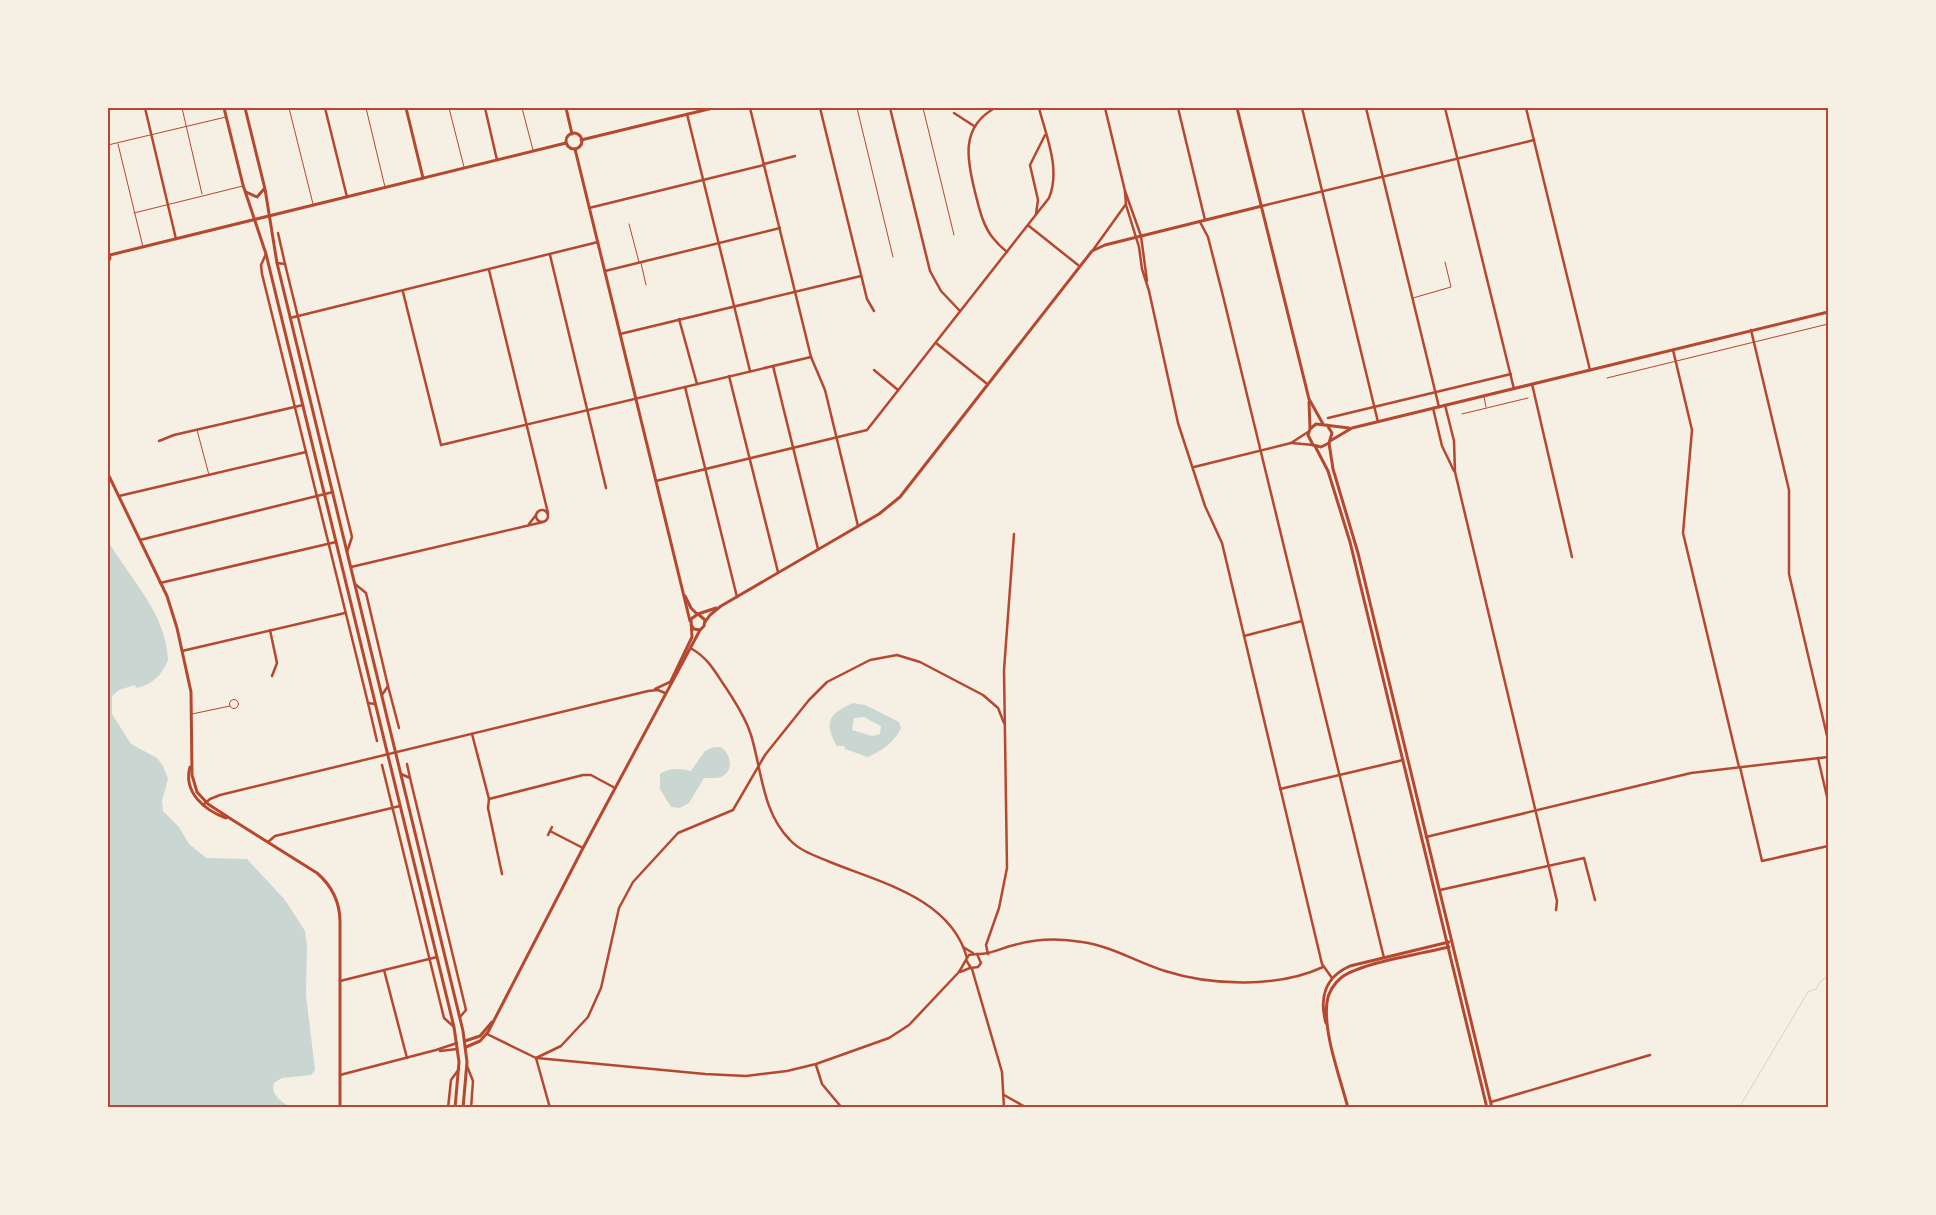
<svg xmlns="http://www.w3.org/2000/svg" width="1936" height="1215" viewBox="0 0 1936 1215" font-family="Roboto,sans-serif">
<rect width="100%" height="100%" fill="#f6efe4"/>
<g fill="#c9d6d2" fill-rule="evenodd">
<path d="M108,541C131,580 166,613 168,660C162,675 152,685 136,688L135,685L119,690L112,696V714L131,744L157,758L163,766L168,779L162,801L163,811L179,827L189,844L206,858L247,859L285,900L305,931L307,945L306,995L315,1070L311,1075L282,1078L274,1083C270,1094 281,1102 290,1107H108Z"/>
<path d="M853,703L865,705L899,722L901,728C895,742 881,751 868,757L845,749L844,746H837C823,722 829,714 853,703ZM864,717L881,726L880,734L872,736L852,730L854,718Z"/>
<path d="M714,747H721C733,756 734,775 717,778C713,778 708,778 704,778L689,803L680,808L671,807L660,789V774C671,767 679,769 691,771L705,751Z"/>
</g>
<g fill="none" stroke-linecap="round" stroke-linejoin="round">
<path stroke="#c9d6d2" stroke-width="1" d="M1739,1108L1808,992L1816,989L1820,982L1828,976"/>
<g stroke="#b5482f" stroke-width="1">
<path d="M182,108L202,194"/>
<path d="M289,108L313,204"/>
<path d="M366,108L385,187"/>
<path d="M449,108L464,167"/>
<path d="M522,108L533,150"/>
<path d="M857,108L893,257"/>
<path d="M923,108L954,235"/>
<path d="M118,144L143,247"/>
<path d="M108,145L226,117"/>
<path d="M134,213L243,186"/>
<path d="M629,224L639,262"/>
<path d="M641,263L646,285"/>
<path d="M1413,298L1451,287L1445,262"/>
<path d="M1607,378L1828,324"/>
<path d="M1484,397L1486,407"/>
<path d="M1462,414L1528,398"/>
<path d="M197,430L209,475"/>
<circle cx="234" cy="704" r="4.5"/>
<path d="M192,714L230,706"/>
</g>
<g stroke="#b5482f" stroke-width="2.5">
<path d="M145,108L176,239"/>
<path d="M325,108L347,197"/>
<path d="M485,108L497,160"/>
<path d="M750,108L811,357L825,390L858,526"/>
<path d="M820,108L867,299L874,311"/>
<path d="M890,108L930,271L941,291L960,311"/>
<path d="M995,108C960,127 967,160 975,192C979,208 983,226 993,238C997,243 1002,248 1007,252"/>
<path d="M1105,108L1125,191L1141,236L1147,281"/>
<path d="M1178,108L1205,220"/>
<path d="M1302,108L1378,422"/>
<path d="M1366,108L1439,407"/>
<path d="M1445,108L1514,389"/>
<path d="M1526,108L1590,370"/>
<path d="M954,113L974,126"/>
<path d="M687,114L750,371"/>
<path d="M764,164L795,156"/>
<path d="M1125,191L1126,205L1139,247L1142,269L1149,291L1178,423L1205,506L1222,543L1322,964L1332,978"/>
<path d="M1262,206L1534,140"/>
<path d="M589,208L764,165"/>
<path d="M1036,214L1038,200L1030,165L1045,135"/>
<path d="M1200,222L1208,237L1223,296L1384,958"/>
<path d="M1029,226L1078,265"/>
<path d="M278,233L285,264"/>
<path d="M1093,250L1126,204"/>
<path d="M266,254L261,265L262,274L368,703L375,704"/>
<path d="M550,255L606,488"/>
<path d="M277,263L285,264L352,537L347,552"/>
<path d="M489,270L548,513"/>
<path d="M605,271L780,228"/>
<path d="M403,292L441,445L811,357"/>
<path d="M290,318L598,242"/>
<path d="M679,319L697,384"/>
<path d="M1751,330L1789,490V574L1828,740"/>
<path d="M620,334L861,276"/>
<path d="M936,343L986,383"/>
<path d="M1673,350L1692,430L1683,533L1739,767"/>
<path d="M773,366L818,549"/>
<path d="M874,370L898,390"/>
<path d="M729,376L778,572"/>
<path d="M1532,384L1572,557"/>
<path d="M685,387L737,597"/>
<path d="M1445,405L1454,441L1455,472L1557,901L1556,910"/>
<path d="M1433,408L1442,446L1454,471"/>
<path d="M1328,418L1511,374"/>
<path d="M159,441L174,435L303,405"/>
<path d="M1292,443L1313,445"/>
<path d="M1194,467L1291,443L1308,432"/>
<path d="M656,481L867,430L1049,198C1061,169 1046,136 1039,108"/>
<path d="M119,496L306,452"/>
<circle cx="542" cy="516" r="6"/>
<path d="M529,524L536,515"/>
<path d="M140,540L333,492"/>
<path d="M351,567L543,522"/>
<path d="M160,583L336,542"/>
<path d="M355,584L366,593L388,686L382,695"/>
<path d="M270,630L277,663L272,676"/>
<path d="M1244,636L1302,621"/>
<path d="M692,649C706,657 713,668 722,682C733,698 745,716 751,735C762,771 762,812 790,840C800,851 816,856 830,862C879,882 951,898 967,958"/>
<path d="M182,651L345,613"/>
<path d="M388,686L399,728"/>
<path d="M655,689L670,682"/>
<path d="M368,703L377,741"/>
<path d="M472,734L489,799"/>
<path d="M1818,758L1828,801"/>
<path d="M407,764L410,778"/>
<path d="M382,765L444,1018L453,1026"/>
<path d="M1740,767L1762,861L1828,846"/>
<path d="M401,774L410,778L466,1010L460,1017"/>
<path d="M1280,789L1403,760"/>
<path d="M203,805L210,799L220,795L648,691L658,690L665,693"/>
<path d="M550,831L583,848"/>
<path d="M548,835L552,827"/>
<path d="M1426,837L1691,773L1828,757"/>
<path d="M268,842L275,836L400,806"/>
<path d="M502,874L488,808L489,799L583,775H591L615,788"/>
<path d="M1440,890L1584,858L1595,900"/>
<path d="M963,947L973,953"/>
<path d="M977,954C990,955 1001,948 1014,945C1035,939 1060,938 1082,942C1111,946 1137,962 1165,971C1212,986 1278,988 1323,967"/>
<path d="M988,954L986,945L999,908L1007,868L1004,670L1014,534"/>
<path d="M972,969L1002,1072L1004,1108"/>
<path d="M384,970L407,1058"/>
<path d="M960,972L970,968"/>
<path d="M340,981L437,957"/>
<path d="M487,1034L536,1058L550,1108"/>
<path d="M440,1051L457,1049"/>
<path d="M536,1058L561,1046L588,1017L601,988L619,908L633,882L678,833L733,810L765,755L809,700L827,682L870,660L897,655L920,662L983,695L998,708L1004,723"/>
<path d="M537,1058L705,1074L746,1076L787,1071L816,1064L889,1038L909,1025L958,973C963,967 965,960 969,955L977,954L981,963L978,967L971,968L966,960"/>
<path d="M816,1065L822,1084L842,1108"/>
<path d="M467,1066L473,1081L471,1108"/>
<path d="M340,1075L436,1050L457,1043"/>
<path d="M1004,1095L1027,1108"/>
<path d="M1491,1102L1650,1055"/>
<path d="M448,1108L451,1080L459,1069"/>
</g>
<g stroke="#b5482f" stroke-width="3">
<path d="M406,108L423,178"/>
<path d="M108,109L113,108"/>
<path d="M581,140L713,108"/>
<path d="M108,251L110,258L108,262"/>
<path d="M110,255L566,143"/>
<path d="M108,474L167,596L177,628L191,692L192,775L197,792L208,804L231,819L317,873C332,886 340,903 340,922V1108"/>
<path d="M698,614L716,608"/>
<path d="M705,622L710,615L721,606L879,514L900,497L1092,251L1105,245L1262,206"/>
<path d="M190,767C183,792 204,810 226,818"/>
</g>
<g stroke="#b5482f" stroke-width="3">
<path d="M224,108L243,185L266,254L454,1027L459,1062L455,1108"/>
<path d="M245,108L265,189L277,263L463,1031L467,1062L463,1108"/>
<path d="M566,108L572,134"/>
<path d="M1237,108L1309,399L1323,424"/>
<circle cx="574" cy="141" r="8"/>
<path d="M575,149L690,621"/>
<path d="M246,192L257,197L264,189"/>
<path d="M1309,402L1310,428"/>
<path d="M1327,425L1332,433L1329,443L1321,447L1313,445L1308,435L1310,429L1316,424L1349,428"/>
<path d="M1330,441L1352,428L1828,312"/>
<path d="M1329,443L1333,469L1358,553L1492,1108"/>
<path d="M1315,446L1328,471L1350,542L1487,1108"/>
<path d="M685,596L691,608L697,614"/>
<path d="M670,683L692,637L691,619L698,614L705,620L704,626L700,630L694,629L691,625"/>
<path d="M1326,1023C1319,998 1325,977 1350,966L1449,942"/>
<path d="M465,1041L480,1036L492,1022"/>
<path d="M466,1047L480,1041L488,1032L583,848L700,630"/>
<path d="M1348,1108C1340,1077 1323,1033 1327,1002C1328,993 1334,983 1342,977C1361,963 1424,953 1449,947"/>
</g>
</g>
<rect width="1936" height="1215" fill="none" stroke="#f6efe4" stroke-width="218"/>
<rect x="109" y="109" width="1718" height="997" fill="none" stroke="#b5482f" stroke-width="2"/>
</svg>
